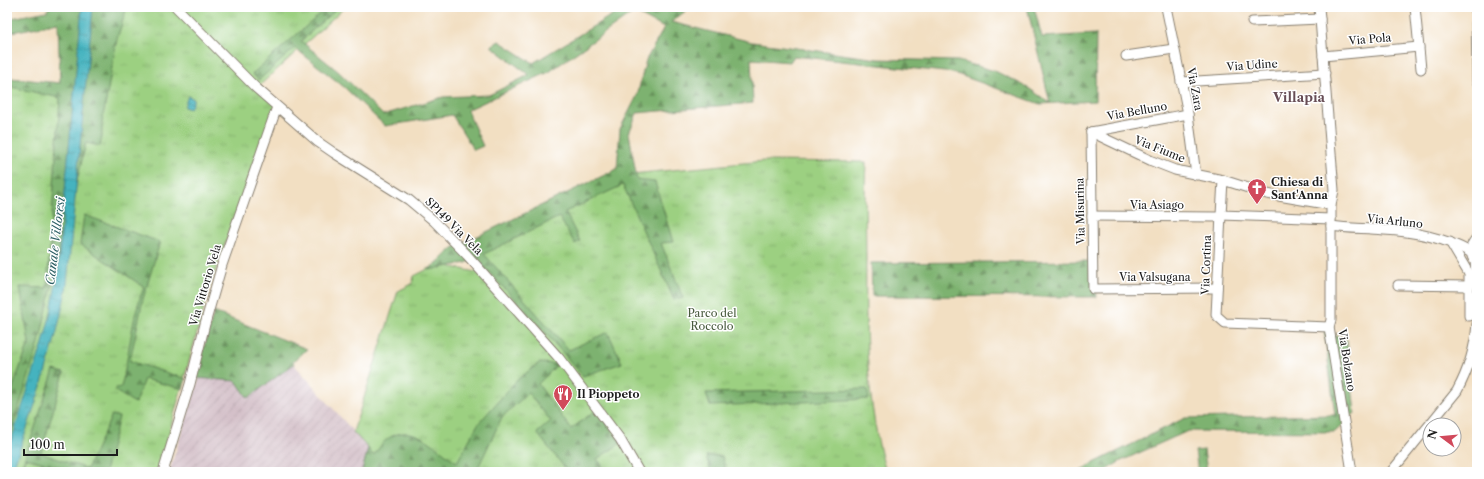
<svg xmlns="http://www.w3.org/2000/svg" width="1484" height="479" viewBox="0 0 1484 479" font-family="'Libre Caslon Text',serif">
<defs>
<pattern id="industrial-furrows" width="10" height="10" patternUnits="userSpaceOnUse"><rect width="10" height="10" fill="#d2bdc6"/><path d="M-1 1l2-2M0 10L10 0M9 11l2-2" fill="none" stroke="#b4a2aa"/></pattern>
<pattern id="grass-tufts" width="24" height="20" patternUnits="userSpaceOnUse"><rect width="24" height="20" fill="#9cd081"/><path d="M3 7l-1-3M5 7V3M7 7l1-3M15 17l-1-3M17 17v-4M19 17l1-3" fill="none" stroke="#86b26f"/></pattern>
<pattern id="forest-firs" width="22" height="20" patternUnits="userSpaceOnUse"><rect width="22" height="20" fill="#7db26f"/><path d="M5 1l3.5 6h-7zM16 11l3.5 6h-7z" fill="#66905a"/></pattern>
<pattern id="water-ripples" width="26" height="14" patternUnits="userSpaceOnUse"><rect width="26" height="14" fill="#44b3bf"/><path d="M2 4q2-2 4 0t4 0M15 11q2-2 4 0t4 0" fill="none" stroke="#38919a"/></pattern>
</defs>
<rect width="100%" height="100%" fill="#fff"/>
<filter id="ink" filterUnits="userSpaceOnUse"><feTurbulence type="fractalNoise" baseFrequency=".025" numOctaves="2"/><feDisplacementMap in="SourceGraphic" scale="8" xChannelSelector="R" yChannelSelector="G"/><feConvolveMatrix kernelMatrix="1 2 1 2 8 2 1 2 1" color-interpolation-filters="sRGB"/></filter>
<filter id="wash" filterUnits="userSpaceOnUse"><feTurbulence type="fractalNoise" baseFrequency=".012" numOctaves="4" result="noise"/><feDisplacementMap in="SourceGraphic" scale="16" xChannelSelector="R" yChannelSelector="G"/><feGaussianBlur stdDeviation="0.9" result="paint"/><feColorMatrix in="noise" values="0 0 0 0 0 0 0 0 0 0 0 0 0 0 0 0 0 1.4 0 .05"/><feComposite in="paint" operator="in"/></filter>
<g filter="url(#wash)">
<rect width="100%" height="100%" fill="#f2dfc2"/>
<path fill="url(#industrial-furrows)" d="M292,362L368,448L362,472H169L199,378L236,381L294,364Z"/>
<g fill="url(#grass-tufts)" stroke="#5c764e">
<path d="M67,7H345L259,86L277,102L211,283L158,472H7V81L61,95Z"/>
<path d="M764,161L866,162C864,195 866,228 866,260C865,331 866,404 886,472H362L368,448L353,432L398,291L412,284L414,276L438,264L476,272L479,250L621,175Z"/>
</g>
<g fill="url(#forest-firs)" stroke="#4c6746">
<path d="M49,7H127L117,39L102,123V137L100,146L86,143L38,347L7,445V403L29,343L20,287L47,288L60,98L7,86V72H9L11,78L60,83L58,23L7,33V19L47,11Z"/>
<path d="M328,7H338L301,41L339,72L383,115L443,97L489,95L529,75L491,46L499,41L533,63L625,7H691L671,22L752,42L878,59L958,61L995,71L1027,87L1050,103L1027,7H1034L1042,37L1096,34L1095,101L1040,104L954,73L794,56L790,62L751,59L753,103L637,113L629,133L637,180L655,182L673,242L661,243L683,298L674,300L623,185L565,212L580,241L575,244L559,217L484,254L569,350L608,332L622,363L583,376L535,321L476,258L466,263L429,270L453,248L617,169L620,129L637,96L646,60L664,28L634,12L549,72L467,110L483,146L474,150L452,115L385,126L344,87L295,48L259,80L252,74Z"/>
<path d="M84,215L160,242L143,299L130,361L186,379L183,389L144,379L135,403L115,391L116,388L121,387C130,354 131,318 144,287L80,244Z"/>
<path d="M1093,261L1097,297L872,296L871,263Z"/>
<path d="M214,312L307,349L293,362L294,364L248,398L236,381L195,378Z"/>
<path d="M1324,329L1347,340L1355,413L1335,432L1188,431L1121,461L1103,472H1079L1090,465L1185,418L1335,415Z"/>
<path d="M539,363L558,364L538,384L571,429L596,410L621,443L597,459L608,472H568L537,433L551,421L528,393L502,417L476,472H424L420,469L419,472H362L368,448L372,454L374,455C378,450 381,444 386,440C413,419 436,449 457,462L478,424L517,380Z"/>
<path d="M54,370L64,373L41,453L87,469L112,415L119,417L105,472H75L26,458L22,472H20Z"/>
<path d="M867,389L869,399L710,406L706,393Z"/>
<path d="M1204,450L1207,472H1198L1195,451Z"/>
<path d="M706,456H722L726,472H711Z"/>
</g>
<g fill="url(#water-ripples)" stroke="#30686e">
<path d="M82,7H93L67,284C56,349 33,410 12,472H7V453L43,343L51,312L57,277Z"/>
<path d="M188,96L194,99L190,109L184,107Z"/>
</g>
</g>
<g filter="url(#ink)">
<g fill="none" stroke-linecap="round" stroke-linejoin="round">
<defs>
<g id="minor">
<path d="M176,7L255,87L318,142L334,153L409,200L434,221L467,255L559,358L620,439L639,472"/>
<path d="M1166,7L1188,114L1196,175"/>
<path d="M1319,7L1334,190L1331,205V320L1329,327L1352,472"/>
<path d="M1415,7L1421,69"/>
<path d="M1476,7L1477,82"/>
<path d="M1252,22L1320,19"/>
<path d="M1126,56L1174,49"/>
<path d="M1323,56L1419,47"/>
<path d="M1181,82L1325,73"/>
<path d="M1091,132L1093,289L1217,288"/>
<path d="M1091,132L1152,161L1175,170L1223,180"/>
<path d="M1091,132L1188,114"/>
<path d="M1331,205L1267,194L1223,180L1221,215L1331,219"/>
<path d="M1221,215L1216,315L1225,323L1329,327"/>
<path d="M1092,216L1218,217L1221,215"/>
<path d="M1331,226C1350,229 1365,228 1384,230C1412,231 1446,238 1470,252"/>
<path d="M1477,238C1469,245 1469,256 1477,263"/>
<path d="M1450,242L1469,274V316"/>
<path d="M1475,261L1477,285"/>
<path d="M1398,285L1469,286"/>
<path d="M163,472L190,384L205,324L222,265L277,107"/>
<path d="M1391,472L1457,391C1469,369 1475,348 1477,324"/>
</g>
</defs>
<use href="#minor" stroke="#877e6f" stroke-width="11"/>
<use href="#minor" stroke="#fff" stroke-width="9"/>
</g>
</g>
<defs>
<symbol id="church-pin" viewBox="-11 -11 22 30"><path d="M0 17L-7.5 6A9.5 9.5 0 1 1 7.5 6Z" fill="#d1495b" stroke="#fff"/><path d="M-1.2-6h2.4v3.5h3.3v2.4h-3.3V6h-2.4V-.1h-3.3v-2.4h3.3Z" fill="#fff"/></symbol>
<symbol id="restaurant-pin" viewBox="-11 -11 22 30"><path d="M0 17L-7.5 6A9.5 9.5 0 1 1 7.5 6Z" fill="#d1495b" stroke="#fff"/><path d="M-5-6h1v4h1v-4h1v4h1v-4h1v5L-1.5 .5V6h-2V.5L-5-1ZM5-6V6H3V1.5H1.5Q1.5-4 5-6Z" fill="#fff"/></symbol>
</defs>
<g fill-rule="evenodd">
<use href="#church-pin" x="1246" y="177" width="22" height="30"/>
<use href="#restaurant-pin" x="552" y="383" width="22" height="30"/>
</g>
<g text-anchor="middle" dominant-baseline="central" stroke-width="3" stroke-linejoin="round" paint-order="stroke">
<g font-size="11" fill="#1c1c1c" stroke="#fff">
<text transform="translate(1370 39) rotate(-5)">Via Pola</text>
<text transform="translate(1252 65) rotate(-4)">Via Udine</text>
<text transform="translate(1195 89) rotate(79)">Via Zara</text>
<text transform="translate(1137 111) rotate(-10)">Via Belluno</text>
<text transform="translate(1160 149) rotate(22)">Via Fiume</text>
<text x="1157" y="205">Via Asiago</text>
<text transform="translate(1080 211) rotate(-91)">Via Misurina</text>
<text transform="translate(1395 221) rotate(6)">Via Arluno</text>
<text transform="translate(454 226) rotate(45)">SP149 Via Vela</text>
<text transform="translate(1206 265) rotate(-88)">Via Cortina</text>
<text x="1155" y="277">Via Valsugana</text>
<text transform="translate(205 285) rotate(-73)">Via Vittorio Vela</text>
<text transform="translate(1347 360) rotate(81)">Via Bolzano</text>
</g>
<g font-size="11" font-weight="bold" fill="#1c1c1c" stroke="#fff" text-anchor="start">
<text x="1271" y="182">Chiesa di<tspan x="1271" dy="13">Sant'Anna</tspan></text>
<text x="577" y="394">Il Pioppeto</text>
</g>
<g font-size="11" fill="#495b3f" stroke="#fff">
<text x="712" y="313">Parco del<tspan x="712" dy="13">Roccolo</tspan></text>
</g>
<g font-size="12" font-style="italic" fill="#2e6065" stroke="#fff">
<text transform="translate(55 241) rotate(-83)">Canale Villoresi</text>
</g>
<g font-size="13" font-weight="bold" fill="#674d55" stroke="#fff">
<text x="1299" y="97">Villapia</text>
</g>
</g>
<rect width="1484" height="479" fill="none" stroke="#fff" stroke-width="24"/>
<g transform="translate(1442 437) rotate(286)"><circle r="19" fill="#ffffff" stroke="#a4a4a4"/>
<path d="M0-3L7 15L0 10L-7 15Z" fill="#d1495b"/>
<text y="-6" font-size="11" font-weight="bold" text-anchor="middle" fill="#1c1c1c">N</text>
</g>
<path d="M24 449v6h93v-6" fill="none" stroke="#1c1c1c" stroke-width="2"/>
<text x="30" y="449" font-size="12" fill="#1c1c1c" stroke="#ffffff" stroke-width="3" paint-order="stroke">100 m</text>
</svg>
